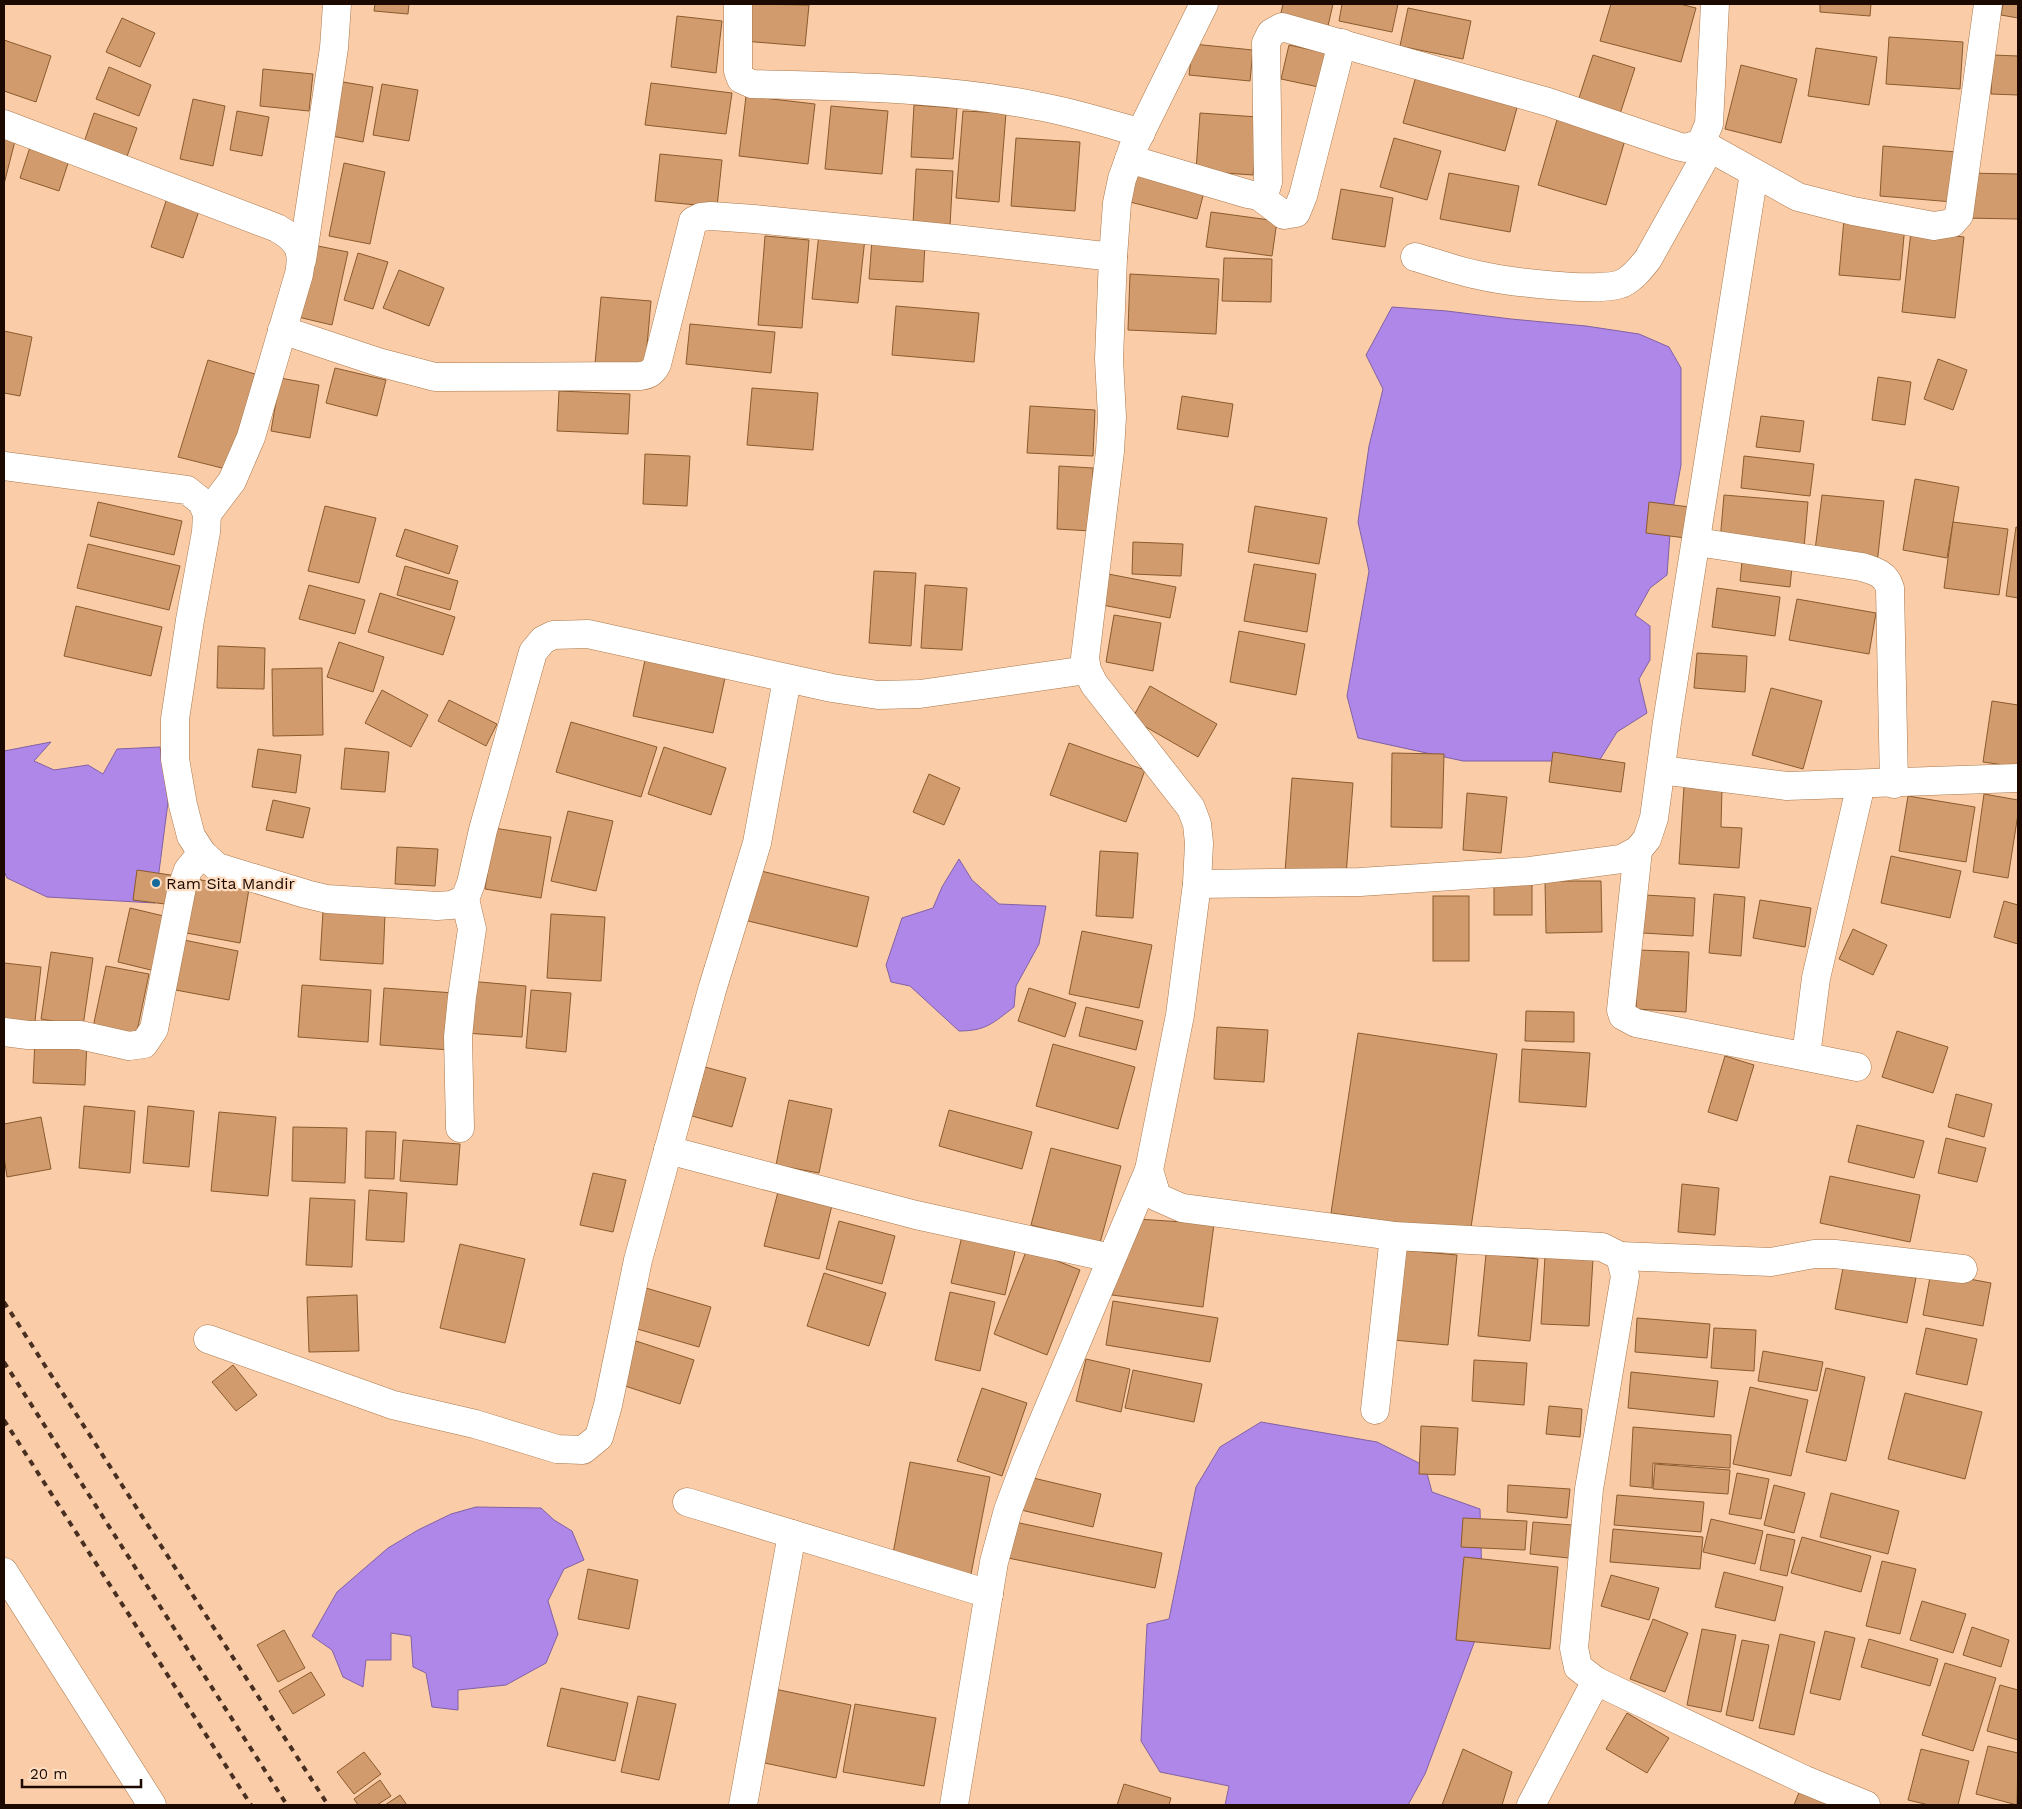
<svg xmlns="http://www.w3.org/2000/svg" width="2022" height="1809" viewBox="0 0 2022 1809" font-family="'Work Sans',sans-serif">
<rect width="100%" height="100%" fill="#facda8"/>
<g fill="#ae87e9" stroke="#8261a3">
<path d="M1392,307L1447,311L1511,319L1586,326L1639,334L1669,347L1681,368V465L1671,520L1667,575L1650,588L1635,615L1650,626V660L1639,679L1647,713L1617,732L1599,761H1463L1358,738L1347,696L1369,571L1358,522L1369,446L1383,389L1366,355Z"/>
<path d="M51,742L34,761L54,770L88,765L103,774L117,749L160,747L168,802L155,903L47,897L7,878L4,871V751Z"/>
<path d="M959,859L972,880L999,904L1046,906L1039,944L1016,986L1014,1007C993,1023 986,1031 959,1031L910,986L891,982L886,965L902,918L933,908L942,887Z"/>
<path d="M1261,1422L1377,1442L1425,1466L1432,1492L1480,1509L1483,1619L1425,1774L1408,1805H1225L1229,1786L1160,1772L1141,1741L1147,1624L1169,1619L1196,1487L1220,1447Z"/>
<path d="M476,1507L541,1508L554,1520L572,1531L584,1560L564,1569L548,1601L558,1634L546,1663L506,1685L458,1690V1710L432,1707L426,1673L413,1667L411,1636L391,1633V1660H366L363,1687L343,1677L332,1650L312,1636L337,1592L388,1548L418,1530L451,1514Z"/>
</g>
<g fill="#d19b6d" stroke="#8b5a2d">
<path d="M375,4H409L408,14L374,11Z"/>
<path d="M746,4L809,5L805,46L743,41Z"/>
<path d="M1283,4H1333L1328,26L1280,17Z"/>
<path d="M1342,4H1398L1392,32L1339,21Z"/>
<path d="M1611,4H1680L1696,8L1681,62L1600,41Z"/>
<path d="M1820,4H1871L1870,16L1820,12Z"/>
<path d="M2003,4H2018V18L2001,15Z"/>
<path d="M1408,8L1471,21L1463,59L1400,46Z"/>
<path d="M677,16L722,21L716,73L671,67Z"/>
<path d="M122,18L155,33L140,67L106,52Z"/>
<path d="M1889,37L1963,42L1960,89L1886,84Z"/>
<path d="M4,40L51,56L36,102L4,91Z"/>
<path d="M1193,44L1253,50L1250,81L1189,75Z"/>
<path d="M1289,45L1335,55L1328,89L1281,79Z"/>
<path d="M1816,48L1877,57L1869,105L1808,96Z"/>
<path d="M1593,55L1635,68L1619,117L1577,104Z"/>
<path d="M1993,55L2018,56V95L1991,94Z"/>
<path d="M1741,65L1797,79L1781,143L1725,129Z"/>
<path d="M109,67L151,85L139,116L96,99Z"/>
<path d="M263,69L313,74L309,111L260,106Z"/>
<path d="M1416,76L1518,104L1505,151L1403,123Z"/>
<path d="M343,82L373,87L363,142L332,136Z"/>
<path d="M651,83L732,93L726,134L645,125Z"/>
<path d="M382,84L418,90L409,141L373,135Z"/>
<path d="M746,96L815,104L808,164L739,156Z"/>
<path d="M193,99L225,106L213,166L180,159Z"/>
<path d="M914,105L957,108L953,159L911,157Z"/>
<path d="M831,106L888,111L882,174L825,169Z"/>
<path d="M237,111L269,117L262,156L230,150Z"/>
<path d="M963,111L1006,113L999,202L956,198Z"/>
<path d="M94,113L137,128L124,165L81,151Z"/>
<path d="M1200,113L1258,117L1253,175L1196,171Z"/>
<path d="M1559,113L1627,133L1606,205L1538,185Z"/>
<path d="M1016,138L1080,142L1075,211L1011,206Z"/>
<path d="M1394,138L1441,151L1427,200L1380,187Z"/>
<path d="M4,139L15,141L4,184Z"/>
<path d="M32,141L71,154L59,191L20,178Z"/>
<path d="M1883,146L1957,152L1953,202L1880,196Z"/>
<path d="M660,154L722,160L717,207L655,201Z"/>
<path d="M344,163L385,172L370,244L329,236Z"/>
<path d="M916,169L953,171L950,226L913,224Z"/>
<path d="M1138,171L1205,188L1197,219L1130,202Z"/>
<path d="M1449,173L1519,186L1510,232L1440,219Z"/>
<path d="M1965,173L2018,174V219L1964,218Z"/>
<path d="M1341,189L1393,198L1385,247L1332,239Z"/>
<path d="M168,195L201,205L183,258L151,247Z"/>
<path d="M1211,212L1277,221L1272,256L1206,247Z"/>
<path d="M1844,219L1905,225L1900,280L1839,275Z"/>
<path d="M1911,231L1964,237L1955,318L1902,312Z"/>
<path d="M819,233L865,238L858,303L812,299Z"/>
<path d="M765,236L809,240L802,328L758,325Z"/>
<path d="M872,240L925,244L923,282L869,279Z"/>
<path d="M313,245L348,252L332,325L298,317Z"/>
<path d="M358,253L388,262L373,309L344,300Z"/>
<path d="M1224,258L1272,259L1271,302L1222,301Z"/>
<path d="M399,270L444,288L429,326L383,308Z"/>
<path d="M1130,274L1219,279L1216,334L1128,330Z"/>
<path d="M601,297L651,301L645,368L595,364Z"/>
<path d="M896,306L979,313L974,362L892,355Z"/>
<path d="M690,324L775,332L771,373L686,364Z"/>
<path d="M4,331L32,337L20,396L4,393Z"/>
<path d="M1938,359L1967,370L1953,410L1924,399Z"/>
<path d="M208,360L255,374L230,470L178,457Z"/>
<path d="M335,368L386,380L377,416L326,403Z"/>
<path d="M1878,377L1911,382L1905,425L1872,420Z"/>
<path d="M280,378L319,385L310,438L271,431Z"/>
<path d="M752,388L818,393L813,450L747,445Z"/>
<path d="M559,391L630,394L628,434L557,431Z"/>
<path d="M1182,396L1233,404L1228,437L1177,429Z"/>
<path d="M1030,406L1095,410L1093,456L1027,453Z"/>
<path d="M1761,416L1804,421L1800,452L1756,447Z"/>
<path d="M645,454L690,456L687,506L643,504Z"/>
<path d="M1744,456L1814,464L1810,496L1741,488Z"/>
<path d="M1059,466L1093,468L1091,531L1057,529Z"/>
<path d="M1915,479L1959,487L1947,558L1903,550Z"/>
<path d="M1724,495L1808,502L1804,548L1720,541Z"/>
<path d="M1822,495L1884,501L1877,564L1814,558Z"/>
<path d="M98,502L182,521L174,555L90,536Z"/>
<path d="M1649,502L1698,508L1694,539L1646,533Z"/>
<path d="M325,506L376,518L359,583L308,571Z"/>
<path d="M1255,506L1327,518L1319,564L1248,552Z"/>
<path d="M1953,522L2008,529L1999,595L1944,588Z"/>
<path d="M2016,527L2018,528V598L2006,596Z"/>
<path d="M405,529L458,546L449,574L396,556Z"/>
<path d="M1133,542L1183,544L1181,576L1132,574Z"/>
<path d="M88,544L180,566L169,610L77,588Z"/>
<path d="M1743,552L1793,557L1790,587L1740,581Z"/>
<path d="M1254,564L1316,574L1307,632L1244,621Z"/>
<path d="M405,566L458,581L450,610L397,595Z"/>
<path d="M874,571L916,573L911,646L869,643Z"/>
<path d="M1103,573L1176,587L1170,618L1097,604Z"/>
<path d="M309,585L365,600L355,634L299,619Z"/>
<path d="M925,585L967,588L962,650L921,648Z"/>
<path d="M1717,588L1780,597L1775,636L1712,627Z"/>
<path d="M380,593L455,617L443,655L368,632Z"/>
<path d="M1797,599L1876,613L1869,654L1789,640Z"/>
<path d="M76,606L162,627L151,676L64,656Z"/>
<path d="M1114,615L1161,623L1153,671L1106,662Z"/>
<path d="M1239,631L1305,644L1296,695L1230,682Z"/>
<path d="M339,642L384,657L373,692L327,677Z"/>
<path d="M218,646L265,648L264,689L217,688Z"/>
<path d="M1697,653L1747,656L1745,692L1694,688Z"/>
<path d="M645,660L725,678L713,733L633,716Z"/>
<path d="M322,668L323,735L273,736L272,669Z"/>
<path d="M1150,686L1217,724L1198,757L1132,719Z"/>
<path d="M1771,688L1822,701L1803,769L1752,755Z"/>
<path d="M382,690L428,715L411,747L365,723Z"/>
<path d="M449,700L497,724L486,746L438,721Z"/>
<path d="M1992,701L2018,705V767L1983,762Z"/>
<path d="M571,722L657,747L641,797L556,772Z"/>
<path d="M1069,743L1145,770L1126,822L1050,795Z"/>
<path d="M664,747L726,768L711,815L648,794Z"/>
<path d="M345,748L389,752L385,792L341,789Z"/>
<path d="M258,749L301,755L296,793L252,787Z"/>
<path d="M1553,752L1625,763L1621,792L1549,782Z"/>
<path d="M1392,753L1444,754L1442,828L1391,827Z"/>
<path d="M929,774L960,788L944,825L913,812Z"/>
<path d="M1292,778L1353,783L1346,876L1285,872Z"/>
<path d="M1684,786L1722,788L1721,827L1742,828L1739,868L1679,864Z"/>
<path d="M1467,793L1507,797L1501,853L1463,850Z"/>
<path d="M1984,794L2018,800V814L2008,878L1973,872Z"/>
<path d="M1908,796L1975,807L1966,862L1899,851Z"/>
<path d="M273,800L310,808L303,838L266,830Z"/>
<path d="M568,811L613,821L596,891L551,881Z"/>
<path d="M494,828L551,837L541,898L485,889Z"/>
<path d="M397,847L438,849L435,886L395,884Z"/>
<path d="M1100,851L1138,853L1133,918L1096,916Z"/>
<path d="M1891,856L1961,871L1950,918L1881,903Z"/>
<path d="M137,870L177,876L173,905L133,900Z"/>
<path d="M757,870L869,897L857,947L744,920Z"/>
<path d="M191,878L249,889L240,943L181,932Z"/>
<rect x="1494" y="879" width="38" height="36"/>
<path d="M1545,881H1601L1602,932L1546,933Z"/>
<path d="M1714,894L1745,897L1741,956L1709,953Z"/>
<path d="M1645,895L1695,898L1693,936L1643,933Z"/>
<rect x="1433" y="896" width="36" height="65"/>
<path d="M1760,900L1811,908L1805,947L1753,938Z"/>
<path d="M2004,901L2018,905V944L1994,937Z"/>
<path d="M130,908L172,918L159,972L118,962Z"/>
<path d="M323,911L385,914L383,964L320,960Z"/>
<path d="M551,914L605,917L601,981L547,978Z"/>
<path d="M1853,929L1887,945L1873,975L1839,959Z"/>
<path d="M1082,931L1152,945L1139,1008L1069,994Z"/>
<path d="M174,938L238,951L229,1000L165,988Z"/>
<path d="M1639,950L1689,952L1686,1012L1636,1009Z"/>
<path d="M51,952L93,958L83,1026L41,1019Z"/>
<path d="M4,963L41,967L34,1030L4,1026Z"/>
<path d="M106,966L149,974L135,1041L92,1032Z"/>
<path d="M468,981L526,986L522,1037L465,1033Z"/>
<path d="M302,985L371,990L368,1042L298,1037Z"/>
<path d="M384,988L454,993L450,1050L380,1045Z"/>
<path d="M1029,988L1076,1003L1065,1037L1018,1021Z"/>
<path d="M531,990L571,993L566,1052L526,1048Z"/>
<path d="M1086,1007L1143,1021L1136,1050L1079,1036Z"/>
<path d="M1526,1011L1574,1012V1042L1525,1041Z"/>
<path d="M1217,1027L1268,1030L1264,1082L1214,1079Z"/>
<path d="M1897,1031L1948,1047L1933,1093L1882,1077Z"/>
<path d="M1358,1033L1497,1054L1470,1234L1331,1213Z"/>
<path d="M35,1039L87,1041L85,1085L33,1083Z"/>
<path d="M1053,1044L1135,1067L1118,1129L1036,1106Z"/>
<path d="M1522,1049L1590,1053L1586,1107L1519,1102Z"/>
<path d="M1725,1056L1754,1065L1737,1121L1708,1112Z"/>
<path d="M705,1067L746,1078L732,1127L692,1116Z"/>
<path d="M1956,1094L1992,1104L1984,1137L1948,1127Z"/>
<path d="M789,1100L832,1109L819,1173L776,1165Z"/>
<path d="M84,1106L135,1111L130,1173L79,1168Z"/>
<path d="M148,1106L194,1111L189,1167L143,1163Z"/>
<path d="M949,1110L1032,1132L1022,1169L939,1146Z"/>
<path d="M219,1112L276,1117L268,1196L211,1191Z"/>
<path d="M41,1117L51,1169L7,1177L4,1157V1124Z"/>
<path d="M1857,1125L1924,1141L1914,1178L1848,1162Z"/>
<path d="M293,1127L347,1128L345,1183L292,1181Z"/>
<path d="M366,1131L396,1132L394,1179L365,1178Z"/>
<path d="M1946,1138L1986,1148L1977,1182L1938,1173Z"/>
<path d="M403,1140L460,1144L457,1185L400,1181Z"/>
<path d="M1051,1148L1121,1166L1100,1243L1031,1225Z"/>
<path d="M593,1173L626,1180L613,1232L580,1225Z"/>
<path d="M1830,1176L1920,1195L1910,1242L1820,1223Z"/>
<path d="M1682,1184L1719,1188L1715,1235L1678,1232Z"/>
<path d="M779,1188L833,1201L819,1259L764,1246Z"/>
<path d="M369,1190L407,1193L404,1242L366,1240Z"/>
<path d="M310,1198L355,1200L352,1267L306,1265Z"/>
<path d="M1137,1219L1214,1224L1203,1307L1112,1295Z"/>
<path d="M839,1221L895,1236L882,1284L826,1269Z"/>
<path d="M962,1236L1016,1247L1005,1295L951,1283Z"/>
<path d="M460,1244L525,1259L505,1343L440,1328Z"/>
<path d="M1027,1249L1080,1270L1047,1355L994,1334Z"/>
<path d="M1402,1250L1457,1255L1448,1345L1393,1340Z"/>
<path d="M1486,1254L1538,1259L1530,1341L1478,1336Z"/>
<path d="M1545,1256L1593,1259L1589,1326L1541,1324Z"/>
<path d="M1844,1263L1916,1278L1907,1323L1835,1309Z"/>
<path d="M1931,1272L1991,1283L1983,1326L1923,1315Z"/>
<path d="M824,1273L886,1293L869,1346L807,1326Z"/>
<path d="M639,1286L711,1307L699,1347L627,1326Z"/>
<path d="M950,1292L995,1302L980,1371L935,1360Z"/>
<path d="M357,1295L359,1351L309,1352L307,1297Z"/>
<path d="M1113,1301L1218,1318L1210,1362L1106,1345Z"/>
<path d="M1637,1318L1710,1324L1707,1358L1635,1352Z"/>
<path d="M1714,1328L1756,1330L1754,1371L1711,1368Z"/>
<path d="M1926,1328L1977,1339L1967,1385L1916,1374Z"/>
<path d="M636,1341L694,1360L680,1404L622,1385Z"/>
<path d="M1763,1351L1823,1362L1817,1391L1758,1381Z"/>
<path d="M1086,1359L1130,1369L1121,1412L1076,1401Z"/>
<path d="M1474,1360L1527,1363L1524,1405L1472,1401Z"/>
<path d="M233,1365L257,1395L236,1411L212,1382Z"/>
<path d="M1826,1368L1865,1377L1846,1461L1806,1452Z"/>
<path d="M1133,1370L1202,1384L1194,1422L1125,1408Z"/>
<path d="M1631,1372L1718,1381L1714,1417L1628,1408Z"/>
<path d="M1750,1387L1808,1400L1791,1476L1733,1464Z"/>
<path d="M982,1388L1027,1403L1002,1476L957,1461Z"/>
<path d="M1905,1393L1982,1412L1965,1479L1888,1459Z"/>
<path d="M1549,1406L1582,1409L1580,1437L1546,1434Z"/>
<path d="M1421,1426L1458,1428L1455,1475L1419,1474Z"/>
<path d="M1633,1427L1731,1435L1730,1468L1653,1463L1652,1488L1630,1486Z"/>
<path d="M910,1462L990,1477L971,1574L892,1559Z"/>
<path d="M1655,1464L1730,1470L1728,1494L1653,1489Z"/>
<path d="M1737,1473L1769,1479L1761,1519L1729,1514Z"/>
<path d="M1029,1477L1101,1494L1093,1527L1021,1510Z"/>
<path d="M1508,1485L1570,1489L1567,1518L1507,1512Z"/>
<path d="M1774,1485L1805,1493L1794,1533L1764,1525Z"/>
<path d="M1831,1493L1899,1511L1888,1554L1820,1537Z"/>
<path d="M1617,1495L1704,1502L1701,1532L1614,1525Z"/>
<path d="M1463,1518L1527,1521L1525,1550L1461,1547Z"/>
<path d="M1711,1519L1763,1531L1755,1564L1703,1552Z"/>
<path d="M1010,1521L1162,1553L1155,1588L1003,1557Z"/>
<path d="M1533,1522L1572,1525L1569,1558L1530,1554Z"/>
<path d="M1613,1529L1703,1537L1700,1569L1610,1562Z"/>
<path d="M1767,1534L1795,1540L1787,1576L1760,1570Z"/>
<path d="M1802,1537L1871,1556L1861,1592L1791,1573Z"/>
<path d="M1464,1557L1558,1567L1550,1649L1456,1640Z"/>
<path d="M1882,1561L1916,1569L1900,1634L1866,1626Z"/>
<path d="M588,1569L638,1580L629,1629L578,1619Z"/>
<path d="M1724,1572L1783,1587L1775,1621L1715,1607Z"/>
<path d="M1611,1575L1659,1588L1649,1620L1601,1606Z"/>
<path d="M1922,1601L1966,1614L1953,1653L1910,1640Z"/>
<path d="M1653,1619L1688,1633L1665,1692L1630,1679Z"/>
<path d="M1972,1627L2009,1640L2001,1667L1963,1655Z"/>
<path d="M1702,1629L1736,1635L1721,1712L1687,1705Z"/>
<path d="M284,1630L305,1668L278,1682L257,1645Z"/>
<path d="M1825,1631L1855,1638L1840,1700L1810,1693Z"/>
<path d="M1780,1634L1815,1642L1794,1735L1759,1728Z"/>
<path d="M1869,1639L1938,1659L1930,1686L1861,1667Z"/>
<path d="M1742,1640L1769,1645L1753,1721L1726,1715Z"/>
<path d="M1945,1663L1996,1678L1973,1751L1922,1735Z"/>
<path d="M311,1672L325,1695L293,1714L279,1691Z"/>
<path d="M2000,1685L2018,1690V1740L1987,1731Z"/>
<path d="M561,1688L628,1703L615,1761L547,1746Z"/>
<path d="M770,1688L851,1705L836,1778L755,1761Z"/>
<path d="M638,1696L676,1704L659,1780L621,1772Z"/>
<path d="M855,1704L936,1718L924,1786L843,1772Z"/>
<path d="M1627,1713L1669,1738L1647,1773L1606,1749Z"/>
<path d="M1988,1746L2018,1753L2017,1805L1976,1794Z"/>
<path d="M1463,1749L1512,1772L1502,1805H1442Z"/>
<path d="M1921,1749L1969,1761L1958,1805H1929L1908,1800Z"/>
<path d="M364,1752L381,1774L354,1794L337,1772Z"/>
<path d="M380,1780L391,1796L377,1805H358L354,1799Z"/>
<path d="M1124,1784L1171,1798L1169,1805H1117Z"/>
<path d="M1800,1790L1837,1805H1794Z"/>
<path d="M400,1795L407,1805H385Z"/>
</g>
<g fill="none" stroke-linecap="round" stroke-linejoin="round">
<defs>
<g id="minor">
<path d="M738,4V71L741,79L752,84C848,87 943,87 1037,106C1072,112 1106,123 1141,133"/>
<path d="M1204,4L1133,148L1122,179L1117,203L1113,257L1109,359L1112,417L1110,451L1085,658L1087,670L1094,684L1191,808L1197,824L1199,843L1197,884L1180,1015L1149,1170L1157,1197L1182,1208L1394,1236L1602,1247L1620,1256L1625,1276L1589,1489L1574,1648L1578,1667L1596,1681L1805,1780L1866,1805"/>
<path d="M4,124L277,228C298,240 304,250 299,274L251,437L232,481L207,514"/>
<path d="M1701,143L1798,197L1853,211L1934,226L1952,223L1959,215L1988,4"/>
<path d="M1129,159L1248,194L1259,196L1266,189L1268,182L1266,43L1271,33L1282,27L1548,102L1677,146L1685,148L1701,143L1709,124L1715,4"/>
<path d="M1259,196L1284,215L1296,213L1303,196L1342,43"/>
<path d="M1415,257C1436,263 1457,271 1478,275C1504,281 1602,294 1623,283C1633,278 1641,268 1648,259L1710,148"/>
<path d="M302,260L334,48L337,4"/>
<path d="M282,330L378,362L435,377L640,376C649,375 653,372 657,364L693,221L701,217L711,216L754,219L955,239L1113,257"/>
<path d="M4,466L187,490L202,502L207,514L206,532L190,620L175,719V759L183,805L191,836L202,853L217,867L306,894L327,899L437,906L452,905L465,899L471,883L483,830L533,652L543,640L553,635L588,634L832,688L878,695L920,694L1087,670"/>
<path d="M1697,542L1862,567C1875,571 1886,574 1890,588L1894,784"/>
<path d="M1661,770L1787,786L2018,778"/>
<path d="M1638,850L1621,1010L1623,1016L1636,1023L1857,1067"/>
<path d="M1197,884L1360,882L1530,871L1621,859L1638,850L1647,839L1654,818L1667,722L1754,173"/>
<path d="M4,1032L28,1035H80L129,1046L144,1044L154,1029L182,887L188,870L202,853"/>
<path d="M1806,1056L1816,978L1861,784"/>
<path d="M460,1128L458,1037L462,997L472,929L465,899"/>
<path d="M668,1150L916,1215L1111,1258"/>
<path d="M1620,1256L1771,1262L1814,1254H1835L1963,1269"/>
<path d="M208,1339L393,1405L475,1424L557,1449L583,1450L599,1437L608,1405L638,1260L712,990L757,843L787,679"/>
<path d="M1375,1410L1394,1236"/>
<path d="M687,1502L989,1594"/>
<path d="M4,1572L152,1805"/>
<path d="M743,1805L792,1534"/>
<path d="M954,1805L994,1562L1008,1510L1026,1462L1149,1170"/>
<path d="M1531,1805L1596,1681"/>
</g>
</defs>
<use href="#minor" stroke="#aa774a" stroke-width="29"/>
<use href="#minor" stroke="#fff" stroke-width="28"/>
<g stroke="#482f21" stroke-width="4" stroke-dasharray="6 6" stroke-linecap="butt">
<path d="M4,1302L328,1805"/>
<path d="M4,1362L287,1805"/>
<path d="M4,1420L251,1805"/>
</g>
</g>
<circle fill="#166a9b" stroke="#ffddc1" stroke-width="2" cx="156" cy="883" r="5"/>
<g text-anchor="middle" dominant-baseline="central" stroke-width="4.5" stroke-linejoin="round" paint-order="stroke">
<g font-size="16" fill="#1c0900" stroke="#ffddc1" text-anchor="start">
<text x="166" y="883">Ram Sita Mandir</text>
</g>
</g>
<rect width="2022" height="1809" fill="none" stroke="#1c0900" stroke-width="10"/>
<path d="M22 1779v8h119v-8" fill="none" stroke="#1c0900" stroke-width="2.5"/>
<text x="30" y="1779" font-size="15" fill="#1c0900" stroke="#ffddc1" stroke-width="4" paint-order="stroke">20 m</text>
</svg>
